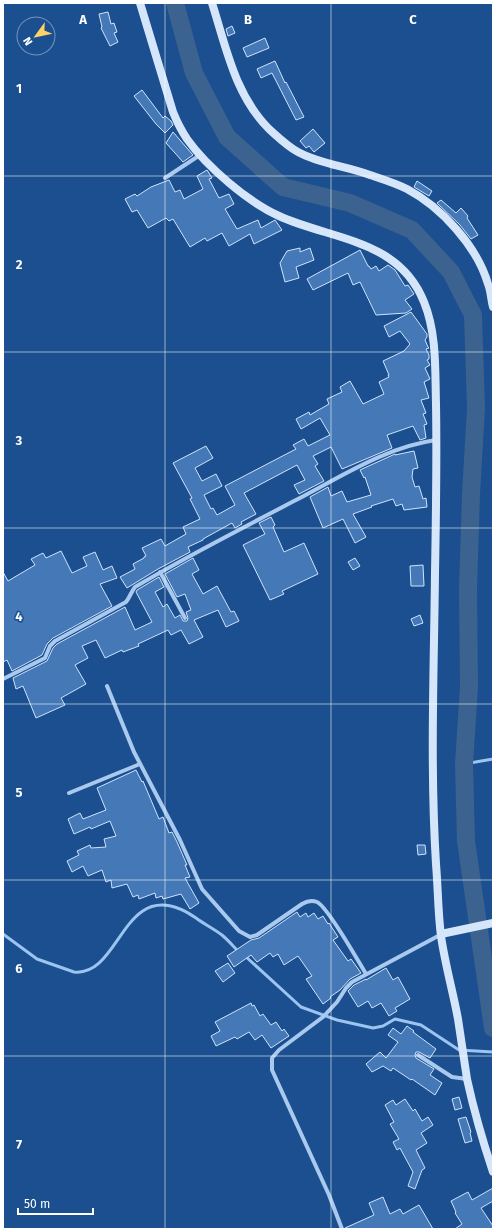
<svg xmlns="http://www.w3.org/2000/svg" width="496" height="1232" viewBox="0 0 496 1232" font-family="'Fira Sans',sans-serif">
<rect width="100%" height="100%" fill="#1b4f8f"/>
<g fill="none" stroke-linecap="round" stroke-linejoin="round">
<g stroke="#9cc4f0" stroke-width="3">
<path d="M464,764L493,759"/>
<path d="M3,934L37,959L74,972C119,977 122,885 180,909C186,911 191,915 196,918C204,924 214,929 222,935C228,940 233,946 239,952"/>
<path d="M244,955L301,1007L337,1020L373,1028L383,1026L395,1019L421,1025L459,1050L493,1052"/>
</g>
<path stroke="#3c6290" stroke-width="18" d="M175,3L194,73L227,137L283,187L350,203L412,230L451,272L473,315L476,408L471,494L468,589L469,687L464,764L466,841L493,1028"/>
</g>
<g fill="#4478b7" stroke="#cfe3fa">
<path d="M108,12L111,24L114,23L117,32L114,33L118,42L110,46L101,28L102,27L99,14Z"/>
<path d="M232,26L235,33L228,36L226,29Z"/>
<path d="M265,38L269,48L247,57L243,48Z"/>
<path d="M275,61L285,83L286,82L304,117L296,120L272,73L261,78L257,69Z"/>
<path d="M142,90L163,118L165,116L171,121L173,125L165,133L156,124L134,96Z"/>
<path d="M313,129L325,143L314,152L309,146L306,148L300,141Z"/>
<path d="M173,132L193,155L183,162L166,143Z"/>
<path d="M207,170L212,178L209,179L219,198L229,194L234,204L225,209L237,229L258,220L261,228L275,220L282,230L254,244L250,234L229,246L222,233L207,241L205,238L190,247L173,219L169,221L166,218L148,228L137,210L132,212L125,199L135,194L137,196L151,187L169,180L175,192L180,190L184,199L203,189L197,176Z"/>
<path d="M417,181L432,191L429,196L414,187Z"/>
<path d="M441,200L456,213L461,208L468,216L467,218L478,235L471,239L460,225L437,203Z"/>
<path d="M300,248V252L310,248L314,260L296,267L299,278L285,282L280,263L287,251Z"/>
<path d="M360,250L368,266H369L371,269L376,266L379,271L388,265L395,270L405,286L408,285L414,294L405,300L412,309L406,313L376,315L360,282L353,285L348,273L313,290L307,279Z"/>
<path d="M411,312L427,334V337L425,340L428,347L429,348L426,349L429,355V359L427,360L430,365L425,368L430,379L424,382L429,398L421,400L426,413L423,414L427,424L424,425L426,438L420,440L413,426L387,435L392,448L342,469L331,447L313,456L318,464L315,466L324,481L299,494L294,485L305,480L297,465L244,493L256,514L241,522L242,524L235,528L232,523L203,539V540L188,547L190,552L158,569L127,588L120,577L135,569L133,564L144,558V557L146,556L142,548L161,539L165,546L186,534L183,527L200,519L190,499L192,498L173,463L206,446L213,458L195,468L202,481L216,474L222,486L204,495L211,509L213,508L217,515L235,505L225,486L296,449L293,445L304,439L308,446L330,435L320,418L301,429L296,419L309,412L310,415L329,404L327,399L342,392L340,387L350,381L363,404L384,394L379,382L389,377L388,375H389L383,361L404,351L410,344L400,331L389,337L384,326Z"/>
<path d="M414,451L418,468L413,469L412,477L415,487L419,486L423,499L426,498L427,507L404,510L402,504L396,506L393,499L371,506L372,507L353,514L366,537L355,543L343,519L323,528L310,497L328,487L331,496L342,491L347,502L371,495L365,477L364,478L360,470L395,454V455Z"/>
<path d="M271,517L275,525L273,527L284,552L304,543L318,574L282,591L284,594L270,600L243,545L265,534L259,523Z"/>
<path d="M61,551L72,573L87,566L83,557L95,552L103,570L112,566L117,578L100,584L112,606L53,638L47,644L42,655L12,671L7,660L3,662V572L8,581L35,565L31,559L43,553L46,558Z"/>
<path d="M193,558L199,570L192,574L203,594L217,586L231,612L234,611L239,621L226,627L218,610L194,620L203,637L189,644L181,630L171,635L168,630L138,644L139,646L123,652L122,650L105,658L96,640L82,646L88,658L75,665L86,684L61,698L65,705L36,718L23,686L16,689L13,678L47,661L53,648L57,644L125,607L135,630L152,622L136,592L137,590L159,577L164,587L155,592L163,607L167,604L175,618L180,615L183,621H187L188,618L186,612L191,610L185,594L177,597L165,574Z"/>
<path d="M355,558L360,566L353,570L348,562Z"/>
<path d="M423,565L424,586H411L410,566Z"/>
<path d="M420,615L423,623L414,626L411,619Z"/>
<path d="M136,770L142,782L143,781L159,819L163,817L169,833L172,832L177,842L187,865H185L190,877L185,878L199,903L190,909L181,894L163,899L162,896L156,898L155,893L139,899L138,895L133,897L127,884L112,888L111,880L106,882L102,870L88,876L83,866L72,872L67,861L79,855L77,851L90,845L91,848L106,847L104,839L116,836L110,821L91,829L90,827L74,834L68,819L80,813L83,819L106,810L97,788Z"/>
<path d="M417,845H425L426,854L418,855Z"/>
<path d="M297,912L300,917L306,913L308,917L314,913L318,919L323,916L328,924L329,923L338,937L333,940L348,961L351,959L361,973L350,979L340,990L330,997L331,998L323,1004L306,979L312,976L298,956L284,965L278,954L273,957L270,953L257,962L251,955L234,967L227,956L251,940L259,938Z"/>
<path d="M228,963L235,973L223,982L215,971Z"/>
<path d="M386,968L393,980L398,977L410,999L395,1008L397,1011L389,1016L381,1003L372,1008L368,1001L358,1007L348,991L354,985L366,979V980Z"/>
<path d="M251,1003L252,1006L254,1005L260,1016L263,1014L271,1025L276,1022L282,1031L284,1029L289,1036L271,1048L262,1035L255,1040L249,1032L237,1039L235,1037L216,1046L211,1036L220,1031L215,1022Z"/>
<path d="M407,1026L414,1031L413,1032L436,1049L430,1058L419,1052H416L415,1055L416,1058L434,1069L430,1075L442,1083L435,1095L412,1079L411,1080L393,1068L391,1071L383,1066L372,1072L366,1064L380,1052L386,1058L398,1042L388,1035L393,1028L401,1034Z"/>
<path d="M459,1097L462,1108L455,1110L452,1099Z"/>
<path d="M405,1099L413,1111L415,1109L422,1121L428,1117L433,1125L421,1133L427,1143L416,1150L425,1168L422,1170L415,1189L408,1186L413,1172L400,1148L397,1150L393,1142L399,1139L390,1124L394,1122L385,1105L393,1100L396,1105Z"/>
<path d="M466,1117L471,1132L470,1133L472,1141L465,1143L458,1119Z"/>
<path d="M493,1188V1201L481,1208L493,1226V1229H455L462,1224L455,1213L456,1212L451,1201L468,1192L472,1200Z"/>
<path d="M383,1197L390,1214L400,1209L403,1214L419,1205L433,1229H345V1228L374,1215L369,1203Z"/>
</g>
<g fill="none" stroke-linecap="round" stroke-linejoin="round">
<g stroke="#a9c9ee" stroke-width="4">
<path d="M165,178L200,155"/>
<path d="M160,572L185,618"/>
<path d="M3,679L45,658L50,646L55,641L126,602C130,597 131,592 135,587C187,556 241,529 294,501C339,478 385,447 436,440"/>
<path d="M107,686L134,752L180,840L202,889L239,931L250,937L257,935L302,904C307,901 312,900 317,902C328,907 358,961 366,974"/>
<path d="M69,793L140,764"/>
<path d="M418,1055L452,1077L467,1079"/>
<path d="M342,1229L329,1195L272,1070V1058L279,1050L323,1017L337,1002L346,988L352,982L440,935"/>
</g>
<g stroke="#d6e6fa" stroke-width="8">
<path d="M140,3L173,112C177,122 181,130 187,139C207,167 248,202 279,216C332,240 399,239 424,302C437,334 435,370 436,404C437,460 436,517 435,573C434,670 430,767 436,864C438,888 438,913 441,936C445,964 453,992 458,1019C461,1039 464,1059 467,1079C474,1111 483,1142 493,1172"/>
<path d="M212,3C226,47 235,95 269,129C278,137 287,146 298,152C320,164 346,166 370,175C382,179 395,183 407,189C441,207 477,246 488,284C491,291 491,300 493,307"/>
<path d="M441,934L493,923"/>
</g>
</g>
<path fill="none" stroke="#fff" stroke-width="1" stroke-opacity="0.55" d="M165,3V1229M331,3V1229M3,176H493M3,352H493M3,528H493M3,704H493M3,880H493M3,1056H493"/>
<g font-size="13" text-anchor="middle" font-weight="bold" fill="#fff" stroke="#1b4f8f" stroke-width="3" stroke-linejoin="round" paint-order="stroke">
<text x="83" y="24">A</text>
<text x="248" y="24">B</text>
<text x="413" y="24">C</text>
<text x="19" y="93">1</text>
<text x="19" y="269">2</text>
<text x="19" y="445">3</text>
<text x="19" y="621">4</text>
<text x="19" y="797">5</text>
<text x="19" y="973">6</text>
<text x="19" y="1149">7</text>
</g>
<rect width="496" height="1232" fill="none" stroke="#ffffff" stroke-width="8"/>
<g transform="translate(36 36) rotate(237)"><circle r="19" fill="#1b4f8f" stroke="#7695bc"/>
<path d="M0-3L7 15L0 10L-7 15Z" fill="#ffd166"/>
<text y="-6" font-size="11" font-weight="bold" text-anchor="middle" fill="#ffffff">N</text>
</g>
<path d="M18 1208v6h75v-6" fill="none" stroke="#ffffff" stroke-width="2"/>
<text x="24" y="1208" font-size="12" fill="#ffffff" stroke="#1b4f8f" stroke-width="3" paint-order="stroke">50 m</text>
</svg>
